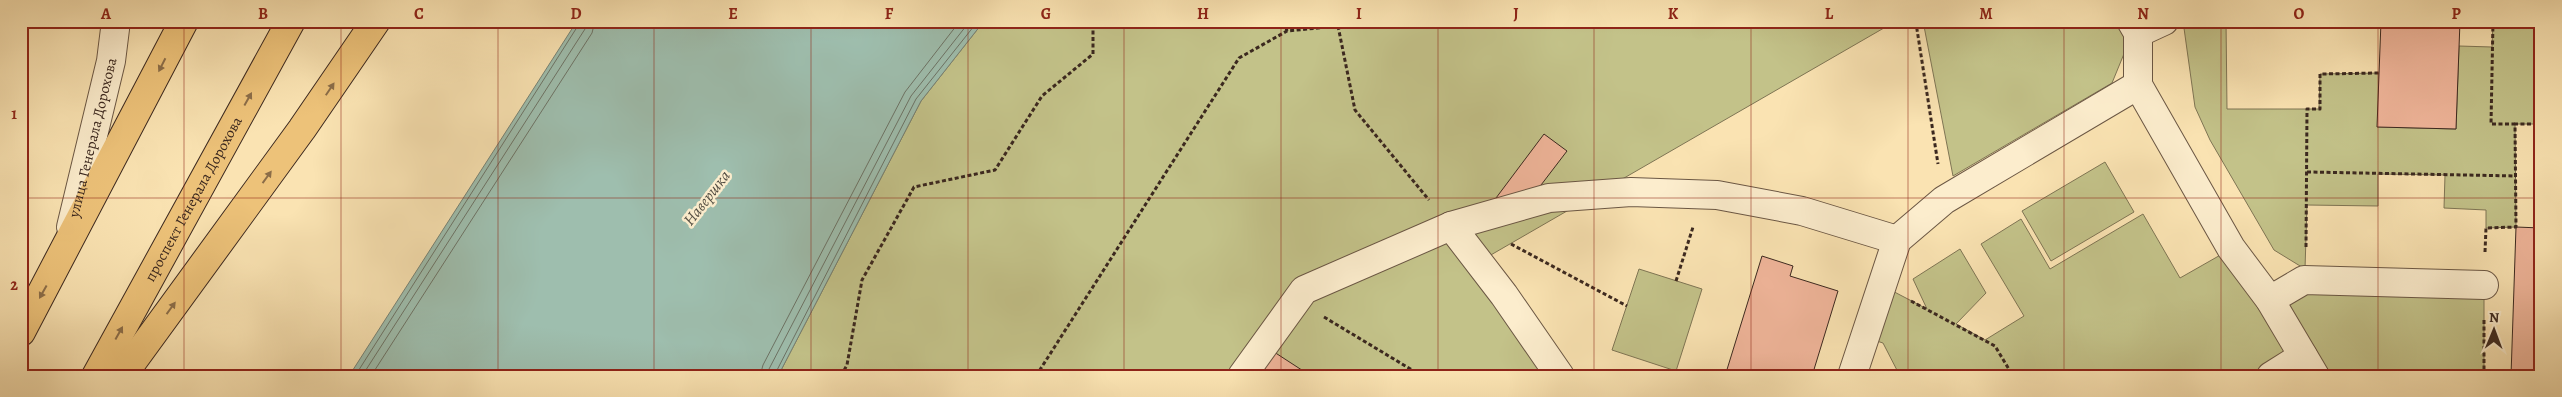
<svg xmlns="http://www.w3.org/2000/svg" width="2562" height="397" viewBox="0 0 2562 397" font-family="Alegreya,serif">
<rect width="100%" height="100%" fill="#fae3b2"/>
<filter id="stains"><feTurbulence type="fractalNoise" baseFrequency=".004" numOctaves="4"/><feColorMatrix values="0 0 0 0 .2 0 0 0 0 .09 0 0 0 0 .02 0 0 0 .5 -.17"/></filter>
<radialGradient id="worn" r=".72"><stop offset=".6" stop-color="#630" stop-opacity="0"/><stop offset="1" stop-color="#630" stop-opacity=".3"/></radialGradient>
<g fill="#c3c289" stroke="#7f7554">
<path d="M984,21H1896L1470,267L1548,376H778L921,101Z"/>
<path d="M1923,21H2115L2128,44L2112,83L1953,176Z"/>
<path d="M2183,21H2226L2227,109H2319L2320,74L2379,73L2378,127L2456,129L2459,46L2492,47L2493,21H2541V124H2515L2516,227L2486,228V210L2444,208L2445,175L2378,174V206L2307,205L2305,269L2274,250L2210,140L2195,107Z"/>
<path d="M2105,162L2134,212L2051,261L2022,211Z"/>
<path d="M2143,214L2180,278L2231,249L2270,300L2304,280L2484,285V376H1900L1883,343L1864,337L1881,285L1927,309L1913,279L1960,249L1986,293L1956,324L1985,340L2024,316L1981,244L2021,219L2050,269Z"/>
<path d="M1639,269L1702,289L1676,371L1612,350Z"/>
</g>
<path fill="#9ebeae" stroke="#768275" d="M577,21H984L921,101L778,376H349Z"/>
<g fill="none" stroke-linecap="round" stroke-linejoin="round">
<g stroke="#6c7366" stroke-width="1">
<path d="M355,376L581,21"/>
<path d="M362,376L585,29L587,21"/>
<path d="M371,376L592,33L595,21"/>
<path d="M760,376L763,365L905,92L960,21"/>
<path d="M768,376L769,369L911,96L970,21"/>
<path d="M774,376L916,99L978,21"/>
</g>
</g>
<g fill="#f0b59a" stroke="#3b281f">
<path d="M2381,21H2460L2456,129L2377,127Z"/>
<path d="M1544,134L1567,151L1512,223L1490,206Z"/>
<path d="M2516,227L2541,228V376H2511Z"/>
<path d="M1762,256L1793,266L1790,276L1838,291L1812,376H1725Z"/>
<path d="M1271,350L1311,376H1254Z"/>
</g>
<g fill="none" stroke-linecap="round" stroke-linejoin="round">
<defs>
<g id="minor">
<path d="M2131,21L2138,33V85L2231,248L2270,300L2315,376"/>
<path d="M2138,33L2164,21"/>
<path d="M1451,226L1549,198L1631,192L1717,195L1802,211L1897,240"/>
<path id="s1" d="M71,227L111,61L116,21"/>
<path d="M2270,300L2304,280L2484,285"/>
<path d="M1242,376L1304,290L1451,226L1504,295L1560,376"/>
<path d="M1852,376L1897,240L1944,200L2138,85"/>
<path d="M2271,376L2303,356"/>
</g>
<g id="major">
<path d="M21,332L184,21"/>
<path id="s2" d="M96,376L291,21"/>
<path d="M122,376L302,129L376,21"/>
</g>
</defs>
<use href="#minor" stroke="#6b5744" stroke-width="30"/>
<use href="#major" stroke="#3b281f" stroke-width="30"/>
<g stroke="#3b281f" stroke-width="3" stroke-dasharray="4 2.5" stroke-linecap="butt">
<path d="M1284,21L1287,31"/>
<path d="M1908,21L1916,23L1938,164"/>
<path d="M2493,21L2491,124H2515"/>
<path d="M1338,26L1355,110L1429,200"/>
<path d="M2307,172L2516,176"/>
<path d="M1511,244L1627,306"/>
<path d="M2306,247L2307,109H2320V74L2379,73"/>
<path d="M2485,252L2486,228L2516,227L2515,124H2541"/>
<path d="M1676,281L1693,227"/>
<path d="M1911,301L1995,346L2013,376"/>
<path d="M1324,317L1422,376"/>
<path d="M841,376L847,365L862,280L914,187L995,170L1042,96L1093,54V21"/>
<path d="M1036,376L1239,58L1287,31L1391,21"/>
<path d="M2484,376V318"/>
</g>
<use href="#minor" stroke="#fcedcd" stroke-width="28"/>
<use href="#major" stroke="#edc279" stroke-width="28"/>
</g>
<defs><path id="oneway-solid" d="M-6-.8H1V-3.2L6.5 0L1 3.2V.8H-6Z" transform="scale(1.25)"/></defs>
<g fill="#8b6d48">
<use href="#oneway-solid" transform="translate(162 65) rotate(117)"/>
<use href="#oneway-solid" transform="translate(330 89) rotate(-56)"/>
<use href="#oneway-solid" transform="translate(248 99) rotate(-61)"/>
<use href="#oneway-solid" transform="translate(267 177) rotate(-54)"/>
<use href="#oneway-solid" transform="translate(43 292) rotate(119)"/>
<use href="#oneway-solid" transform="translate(171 308) rotate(-54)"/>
<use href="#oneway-solid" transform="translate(119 333) rotate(-61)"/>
</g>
<path fill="none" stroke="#8f2418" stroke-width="1" stroke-opacity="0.55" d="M184,21V376M341,21V376M498,21V376M654,21V376M811,21V376M968,21V376M1124,21V376M1281,21V376M1438,21V376M1594,21V376M1751,21V376M1908,21V376M2064,21V376M2221,21V376M2378,21V376M21,198H2541"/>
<g text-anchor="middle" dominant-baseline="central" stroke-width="5" stroke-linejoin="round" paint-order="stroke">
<g font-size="15" fill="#3b281f" stroke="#fcedcd">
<text stroke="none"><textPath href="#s1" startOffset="92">улица Генерала Дорохова</textPath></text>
<text stroke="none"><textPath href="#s2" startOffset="202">проспект Генерала Дорохова</textPath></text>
</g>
<g font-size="16" font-style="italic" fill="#544e43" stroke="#fcedcd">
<text transform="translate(707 198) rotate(-52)">Навершка</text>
</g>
</g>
<rect width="2562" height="397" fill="none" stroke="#fae3b2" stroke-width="55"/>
<g transform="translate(2494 330) rotate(1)" stroke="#fcedcd" stroke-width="4" paint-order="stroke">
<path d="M0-4L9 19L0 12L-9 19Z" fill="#3b281f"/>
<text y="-8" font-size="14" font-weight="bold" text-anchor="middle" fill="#3b281f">N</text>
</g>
<rect x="28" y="28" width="2506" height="342" fill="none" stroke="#8f2418" stroke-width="2"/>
<g font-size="16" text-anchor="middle" font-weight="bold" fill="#8f2418">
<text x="106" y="19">A</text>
<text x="263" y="19">B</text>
<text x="419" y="19">C</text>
<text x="576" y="19">D</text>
<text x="733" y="19">E</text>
<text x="889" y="19">F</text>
<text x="1046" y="19">G</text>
<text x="1203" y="19">H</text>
<text x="1359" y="19">I</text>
<text x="1516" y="19">J</text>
<text x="1673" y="19">K</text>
<text x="1829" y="19">L</text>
<text x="1986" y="19">M</text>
<text x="2143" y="19">N</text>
<text x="2299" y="19">O</text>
<text x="2456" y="19">P</text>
<text x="14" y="119">1</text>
<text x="14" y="290">2</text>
</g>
<rect width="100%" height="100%" filter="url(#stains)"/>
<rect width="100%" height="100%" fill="url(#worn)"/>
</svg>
